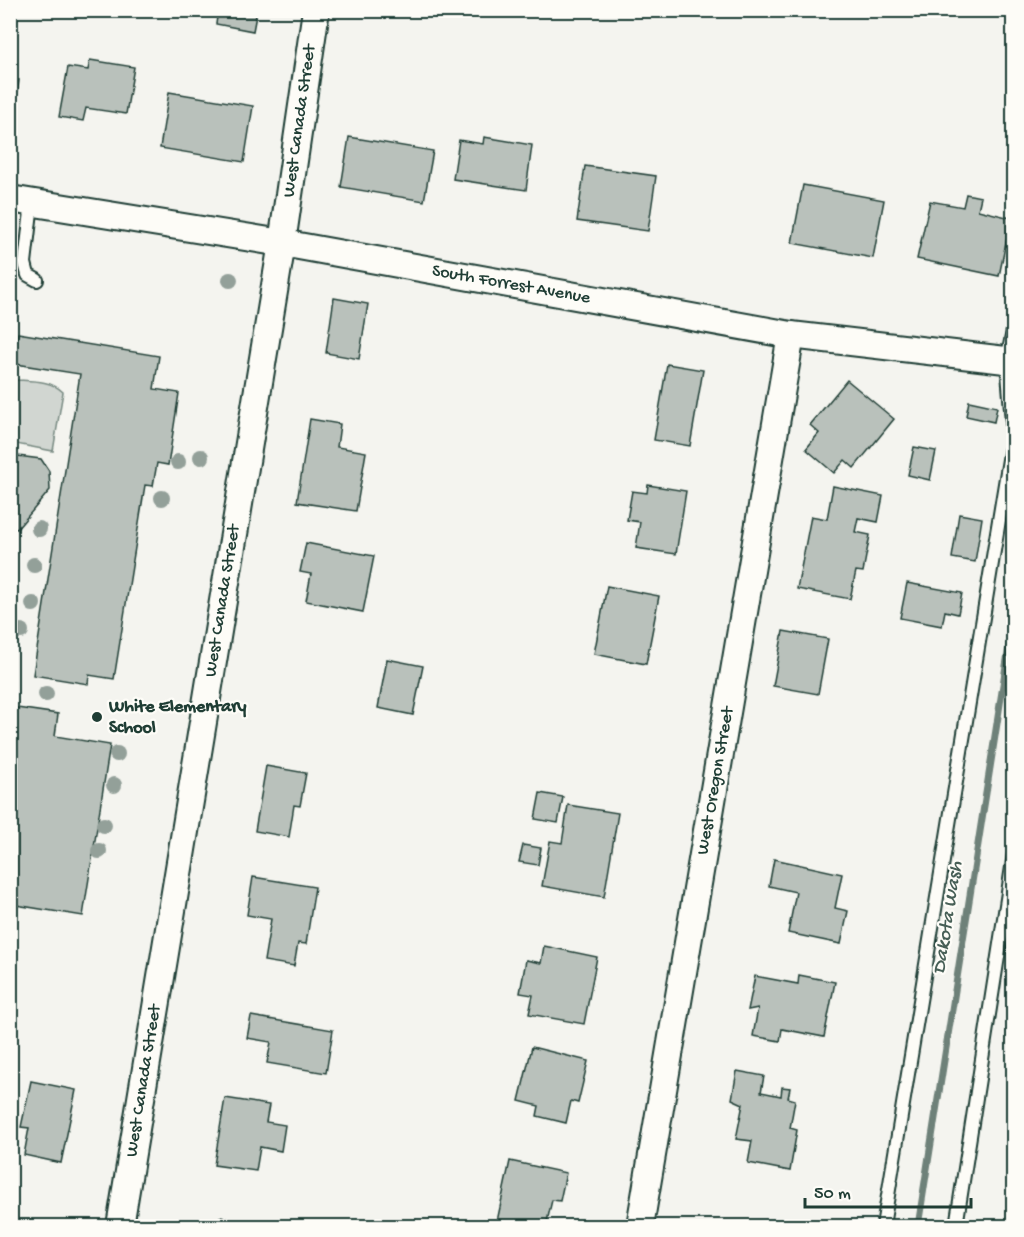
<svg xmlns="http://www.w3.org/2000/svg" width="1024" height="1237" viewBox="0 0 1024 1237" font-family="'Gochi Hand',sans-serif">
<rect width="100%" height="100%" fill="#f4f4ef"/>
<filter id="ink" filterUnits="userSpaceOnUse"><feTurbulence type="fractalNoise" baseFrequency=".0167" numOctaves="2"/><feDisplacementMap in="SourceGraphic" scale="12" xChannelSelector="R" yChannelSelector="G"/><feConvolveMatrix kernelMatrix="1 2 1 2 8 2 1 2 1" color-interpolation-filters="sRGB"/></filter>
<g filter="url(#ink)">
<path fill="#d1d6d1" stroke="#788a82" stroke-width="1.5" d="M16,380C32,381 51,380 63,392L53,451L11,443V381Z"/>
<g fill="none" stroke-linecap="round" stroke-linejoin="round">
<path stroke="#6e8179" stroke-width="7" d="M918,1226L1014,615"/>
</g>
<g fill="#b9c1bb" stroke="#1f3d34" stroke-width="1.5">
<path d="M218,10H257L253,31L216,24Z"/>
<path d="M90,60L134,67L126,114L86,108L83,121L59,117L68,67L88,70Z"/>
<path d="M10,79L19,80L14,119H10Z"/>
<path d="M169,92L253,106L244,162L160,148Z"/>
<path d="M349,137L433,151L424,201L341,187Z"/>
<path d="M484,137L532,145L526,190L453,179L459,140L483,144Z"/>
<path d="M585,166L656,176L648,231L577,221Z"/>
<path d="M803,185L884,200L873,258L792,243Z"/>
<path d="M966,194L981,197L978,210L1011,218L999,276L917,259L930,201L963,207Z"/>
<path d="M334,298L368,304L359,359L326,353Z"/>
<path d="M18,333L159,356L154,389L179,393L168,465L157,463L153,486L145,485L114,679L89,675L88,684L33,675L80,374L10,363V348L15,349Z"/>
<path d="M667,364L703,370L690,446L654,440Z"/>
<path d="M847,380L894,419L854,468L845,460L834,473L806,449L819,433L810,425Z"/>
<path d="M969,401L997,407L994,422L966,416Z"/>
<path d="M310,419L340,424L337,447L366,452L356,511L297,502Z"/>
<path d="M914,447L936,451L930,480L908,475Z"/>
<path d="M10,455L41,459L49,471L50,490L17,529L10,528Z"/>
<path d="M648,485L686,491L676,554L636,548L640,522L627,520L632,491L647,493Z"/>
<path d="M833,486L883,496L878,522L858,518L855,532L870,535L863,572L856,571L850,599L797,589L811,516L827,519Z"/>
<path d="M959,514L982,518L975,562L952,558Z"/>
<path d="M306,543L374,556L363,612L306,601L311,574L300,572Z"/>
<path d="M907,583L962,593L958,614L945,611L942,626L900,618Z"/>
<path d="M607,586L659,596L646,664L594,654Z"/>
<path d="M783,631L828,639L818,694L773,686Z"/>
<path d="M387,659L423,666L413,715L378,708Z"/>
<path d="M10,707L58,714L55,736L110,745L83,916L10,904V780L15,754L10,753Z"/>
<path d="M266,766L306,773L300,806L294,805L289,837L255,831Z"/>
<path d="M540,793L563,797L558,823L535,819Z"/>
<path d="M568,805L618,813L604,897L542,886L550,841L562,843Z"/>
<path d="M523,845L541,848L538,865L519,862Z"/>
<path d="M774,859L842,874L835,908L848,911L841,944L788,933L796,892L769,886Z"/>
<path d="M253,877L315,887L306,944L298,943L294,966L264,961L271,919L247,915Z"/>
<path d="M544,946L597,957L584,1024L529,1014L533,995L520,993L526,960L541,963Z"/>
<path d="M799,975L835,982L824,1037L782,1029L780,1041L753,1036L758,1008L748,1010L755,976L798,984Z"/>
<path d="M251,1016L333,1030L326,1073L267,1063L271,1042L247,1038Z"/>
<path d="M532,1047L588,1061L578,1103L571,1101L566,1123L537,1116L539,1106L519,1101Z"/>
<path d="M737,1071L764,1076L761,1092L781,1096L782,1087L790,1088L788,1098L795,1100L790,1128L797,1130L790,1171L748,1163L752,1141L736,1139L743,1104L732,1099Z"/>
<path d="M31,1081L76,1090L61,1163L24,1155L29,1128L21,1127Z"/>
<path d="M225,1098L269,1105L266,1122L285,1125L281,1151L260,1147L256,1171L214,1165Z"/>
<path d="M510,1161L566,1173L560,1201L552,1200L546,1226H496Z"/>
<path d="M220,1217L260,1225V1226H218Z"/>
</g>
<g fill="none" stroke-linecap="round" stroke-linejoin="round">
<defs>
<g id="lane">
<path d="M32,203L25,263L28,275L37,280"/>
<path d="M883,1226L1013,435L1007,360L1014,326"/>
<path d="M956,1226L1014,854"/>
</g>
<g id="street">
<path d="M10,199L282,243L791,335L1014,361"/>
<path d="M120,1226L282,243L316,10"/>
<path d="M640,1226L791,335"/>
</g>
</defs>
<use href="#lane" stroke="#1f3d34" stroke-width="16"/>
<use href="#street" stroke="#1f3d34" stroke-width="30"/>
<use href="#lane" stroke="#fdfcf7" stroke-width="12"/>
<use href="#street" stroke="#fdfcf7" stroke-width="26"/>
</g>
<g fill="#93a099">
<circle cx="230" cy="280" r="8"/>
<circle cx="201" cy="457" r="8"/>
<circle cx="178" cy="462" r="8"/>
<circle cx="162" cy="498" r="8"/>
<circle cx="39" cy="529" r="8"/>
<circle cx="34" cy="565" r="8"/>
<circle cx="33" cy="604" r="8"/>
<circle cx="21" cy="631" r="8"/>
<circle cx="46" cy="694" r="8"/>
<circle cx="117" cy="754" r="8"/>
<circle cx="114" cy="785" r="8"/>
<circle cx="104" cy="825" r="8"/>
<circle cx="99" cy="851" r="8"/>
</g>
</g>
<circle fill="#1f3d34" stroke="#fdfcf7" stroke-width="2" cx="97" cy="717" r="6"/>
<g text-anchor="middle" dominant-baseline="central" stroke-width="4.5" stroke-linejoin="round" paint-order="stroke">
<g font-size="18" fill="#1f3d34" stroke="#fdfcf7">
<text transform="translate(300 121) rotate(-82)">West Canada Street</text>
<text transform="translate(511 285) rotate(10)">South Forrest Avenue</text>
<text transform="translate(223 601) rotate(-81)">West Canada Street</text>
<text transform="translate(716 781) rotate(-80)">West Oregon Street</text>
<text transform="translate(144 1081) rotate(-81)">West Canada Street</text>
</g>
<g font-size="18" font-weight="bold" fill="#1f3d34" stroke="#fdfcf7" text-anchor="start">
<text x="109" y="707">White Elementary<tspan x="109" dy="21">School</tspan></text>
</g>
<g font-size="20" font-style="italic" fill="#475f56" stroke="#fdfcf7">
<text transform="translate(949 918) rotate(-81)">Dakota Wash</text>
</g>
</g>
<rect width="1024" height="1237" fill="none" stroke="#fdfcf7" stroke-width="36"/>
<rect x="18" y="18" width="988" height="1201" fill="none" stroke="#1f3d34" stroke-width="2" filter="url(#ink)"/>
<path d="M805 1198v9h166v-9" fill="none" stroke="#1f3d34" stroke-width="3"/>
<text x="814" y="1198" font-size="18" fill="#1f3d34" stroke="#fdfcf7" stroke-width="4.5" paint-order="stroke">50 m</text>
</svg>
